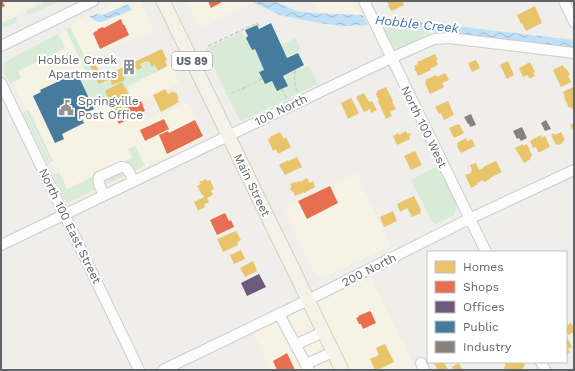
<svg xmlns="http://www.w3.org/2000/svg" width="575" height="371" viewBox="0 0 575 371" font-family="'Work Sans',sans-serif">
<defs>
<pattern id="water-waves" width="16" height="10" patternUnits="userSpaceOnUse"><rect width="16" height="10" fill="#bfe0f9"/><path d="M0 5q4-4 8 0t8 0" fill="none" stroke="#9eb9cd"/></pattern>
</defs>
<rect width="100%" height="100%" fill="#efeeea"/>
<g fill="#f7f3e4">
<path d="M1,1H31L34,7L1,23Z"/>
<path d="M119,1H140L154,30L131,41L88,53L84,56L102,98L171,65L179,83L141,101L145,111L143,113L146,120L165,111L166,112L188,102L206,138L71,203L5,67L55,44L67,29L79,20Z"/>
<path d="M187,1H258L200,28Z"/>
<path d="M314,1H356L363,15L320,14Z"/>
<path d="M356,173L391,246L324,277L318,276L314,273L283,208Z"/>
<path d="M367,270L416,370H271L251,327Z"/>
</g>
<g fill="#d8ebd6">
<path d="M48,1H60L29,15L26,11Z"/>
<path d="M15,17H16L17,20L16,22L1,29V24Z"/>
<path d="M383,25L433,31L400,49L395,48L391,43Z"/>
<path d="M70,27L85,57H86L99,84L110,79L112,85L121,81V82L125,80L123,75L130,71L129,70L147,61H149L152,67L155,65L158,71L127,86L135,104L114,114L113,111L111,112L106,102L94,108L79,77L80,73L85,70L66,30Z"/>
<path d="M242,32L245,38H246L252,50L255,49L264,70L259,72L265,84L272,81L278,91L288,86L283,76L300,67L302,69L309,66L318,84L242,121L239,119L205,49Z"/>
<path d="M56,35H58C62,40 64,43 64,49L18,71L21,78L10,84C6,76 0,70 5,62Z"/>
<path d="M296,38L301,50L286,57L281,45Z"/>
<path d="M29,110L53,161L51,162L26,111Z"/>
<path d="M25,111L50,163L48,164L23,113Z"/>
<path d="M135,146L145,166L68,203L66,202L53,175L59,172L67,189L132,158L128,149Z"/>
<path d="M438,166L457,203L456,209L454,215L434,225L411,180Z"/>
</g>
<g fill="url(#water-waves)">
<path d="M251,1H274L296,11L310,13L363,15L368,25L343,26L326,24L303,20L280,15Z"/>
<path d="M128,4L132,10L102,22H98L89,17L96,14L102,15Z"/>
<path d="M379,17L574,40V49L383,25Z"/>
</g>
<g fill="#e9c46a">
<path d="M389,1H402L404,5L392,11L388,6L389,5L387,2Z"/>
<path d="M535,6L542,23L526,31L522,23L521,24L517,15Z"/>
<path d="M162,49L167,60L165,61L167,66L158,71L155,65L152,67L149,61L147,62V61L140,64L142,68L137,70L136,67L129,70L130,71L123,75L125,80L112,85L110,79L99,84L86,57L91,55L102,77Z"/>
<path d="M435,54L438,60H436L438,65L430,69L431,70L418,76L416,71H415L414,69H415L414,66L418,64L417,62Z"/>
<path d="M476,60L480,68L472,72L468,63Z"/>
<path d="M508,61L514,75L507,79L500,65Z"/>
<path d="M530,62L535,72L533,73L535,76L531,78H529L528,75L523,77L519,68Z"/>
<path d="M563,65L565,69L566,68L570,75L568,76L571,82L561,87L553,70Z"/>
<path d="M445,73L449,80L442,83L444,87L430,94L425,83L426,82L425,80L436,75L437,77Z"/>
<path d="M122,82L133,102L115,111L105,91Z"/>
<path d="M386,87L393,101H392L396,109L390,112L392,116L386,119L378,101H379L376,94L377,93V91Z"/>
<path d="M573,87L574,108L572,109L571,107L569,108L564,97H565L563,92Z"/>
<path d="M165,89L168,94L173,91L174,93L176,92L179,98H177L179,102L161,112L153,95Z"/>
<path d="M364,93L369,102L372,101L377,110L371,113L370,109L364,112L356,97Z"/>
<path d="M351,98L359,113L348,119L341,103Z"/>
<path d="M448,101L454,115L444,120L441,113L439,114L435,107Z"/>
<path d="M574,123V132L570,125Z"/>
<path d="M459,124L464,133L454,138L449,128Z"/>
<path d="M406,131L407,134L410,133L411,135L409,136L410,139L397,145L393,136L398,133L399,135Z"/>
<path d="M280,132L284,139L286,137L291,147L278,154L276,149L273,151L268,139L271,138L270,137Z"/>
<path d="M561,132L565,140L562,142L563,143L558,145V144L556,145L551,135L554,133L555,135Z"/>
<path d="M541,135L542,138L545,136L550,147L540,152H538L536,147L533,148L530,141Z"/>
<path d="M466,138L467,141L472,139L475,146L461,153L457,146H458L457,143Z"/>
<path d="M523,144V146L527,144L532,156L530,157L531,159L524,163L515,148Z"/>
<path d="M415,151L422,165L411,170L404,156Z"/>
<path d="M297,157L302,167L285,175L279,165L288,160V161Z"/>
<path d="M496,161L502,172L490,178V179L484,182L483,180L477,183L478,184L471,188L465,175L471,173V171L472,170L470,165L476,163L479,170L484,168L483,167Z"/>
<path d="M307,178L310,183L313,181L315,187L304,193V192L295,196L293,191L292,192L290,188L292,187L290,184L295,182L296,183L299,181L300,182Z"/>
<path d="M206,179L207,181L210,180L214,189L211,191L213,195L207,198L209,202L204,204L205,207L198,211L194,202L204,197L203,194L202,195L197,186L201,184L199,182Z"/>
<path d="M414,196L421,210L420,211L421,213L412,217L411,215L407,208L400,212L397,204Z"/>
<path d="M393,211L397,221L384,227L380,217Z"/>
<path d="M236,231L241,240L237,242L238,245L223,252L217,239Z"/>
<path d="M241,250L245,259L234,264L230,255Z"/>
<path d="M253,261L257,271L245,277L240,268Z"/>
<path d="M571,323L574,329V332L568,335L566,331V326Z"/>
<path d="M567,337L572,347L568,349L570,352L566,354V338Z"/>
<path d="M385,344L394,362L378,370H375L370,359L379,355L376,348Z"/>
<path d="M433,362H444L448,370H438Z"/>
<path d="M504,362H523L525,366L522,368L523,370H505L504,367L506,366Z"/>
<path d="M459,363L462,370H454L452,367Z"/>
</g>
<g fill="#e76f51">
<path d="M1,1H2L5,6L1,8Z"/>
<path d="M208,1H221L222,2L211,8Z"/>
<path d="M121,19L123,25L124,24L129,35L100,49L93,33L98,30V29L103,27L104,28Z"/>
<path d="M141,101L145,111L119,124L114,114Z"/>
<path d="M164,119L169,129L145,141L140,130Z"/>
<path d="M195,120L203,136L167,154L159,135L168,131L169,133Z"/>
<path d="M330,186L338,203L307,219L298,201Z"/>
<path d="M225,213L229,221L231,220L234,227L217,235L210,220Z"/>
<path d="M370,311L371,312L376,323L363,329L361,324H359L356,318L359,317L358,316Z"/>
<path d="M287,353L295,370H277L273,361Z"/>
</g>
<path fill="#6d597a" d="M259,274L266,287L247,296L241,283Z"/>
<g fill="#457b9d">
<path d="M271,23L287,58L298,53L304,65L283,76L288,86L277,91L272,81L265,84L259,72L264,70L255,49L252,50L246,38L248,36L245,30L257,25L259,29Z"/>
<path d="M72,75L73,77L78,75L94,109L80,115L84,123L62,134L64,139L55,143L33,96L41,92L40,90Z"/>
</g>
<g fill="#8a817c">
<path d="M471,114L476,125L470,127L469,124H468L464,117Z"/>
<path d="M546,120L551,129L545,131L541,123Z"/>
<path d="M522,127L527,138L521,141L519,138L517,139L513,131Z"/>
</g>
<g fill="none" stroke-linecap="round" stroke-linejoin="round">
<defs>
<g id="minor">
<path d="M364,1L486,252"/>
<path d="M564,1L574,22"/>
<path d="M1,46L93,1"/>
<path d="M1,83L139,370"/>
<path d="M104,195C101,189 97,183 99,177L121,167C129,166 130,175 133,181"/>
<path d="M1,245L353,76L391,58L434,39L449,38L574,53"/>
<path d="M279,314L309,370"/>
<path d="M295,345L323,332"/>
<path d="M541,362L545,370"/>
<path d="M421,363L424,370"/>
<path d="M306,364L333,352"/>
<path d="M163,370L308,300L469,219L574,170"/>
</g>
<path id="major" d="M163,1L342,370"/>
</defs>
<use href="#minor" stroke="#cbcccc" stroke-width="12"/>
<use href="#major" stroke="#d7ceb8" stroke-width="15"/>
<g stroke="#cacfcc" stroke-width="1.5" stroke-dasharray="4 2" stroke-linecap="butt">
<path d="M208,46L257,23L260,28"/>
<path d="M295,70C294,79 294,85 298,93"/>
<path d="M282,89L287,98"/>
<path d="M231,94L262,79"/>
</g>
<use href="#minor" stroke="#fdfcfc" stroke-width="10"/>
<use href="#major" stroke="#f4f2e9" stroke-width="13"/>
</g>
<defs>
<symbol id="building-bare" viewBox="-9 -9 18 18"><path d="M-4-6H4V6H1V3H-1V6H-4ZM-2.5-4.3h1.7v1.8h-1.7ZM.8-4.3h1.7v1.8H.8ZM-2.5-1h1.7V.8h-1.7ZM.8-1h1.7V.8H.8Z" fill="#919496" stroke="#fff" stroke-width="2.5" paint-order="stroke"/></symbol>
<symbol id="civic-bare" viewBox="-9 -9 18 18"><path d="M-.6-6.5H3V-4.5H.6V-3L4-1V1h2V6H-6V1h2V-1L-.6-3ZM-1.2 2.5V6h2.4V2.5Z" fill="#919496" stroke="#fff" stroke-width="2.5" paint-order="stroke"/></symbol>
</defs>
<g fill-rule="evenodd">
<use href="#building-bare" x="118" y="56" width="22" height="22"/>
<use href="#civic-bare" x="55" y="97" width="22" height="22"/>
</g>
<g text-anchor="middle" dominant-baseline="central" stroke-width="4" stroke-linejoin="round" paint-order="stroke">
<rect fill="#fff" stroke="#8f9295" stroke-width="1" x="172" y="52" width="40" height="18" rx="3"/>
<g font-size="11" font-weight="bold" fill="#5f6368">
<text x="192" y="61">US 89</text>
</g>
<g font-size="12" fill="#5f6368" stroke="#fff" text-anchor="end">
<text x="117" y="60">Hobble Creek<tspan x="117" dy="14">Apartments</tspan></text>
<text x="78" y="101" text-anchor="start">Springville<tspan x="78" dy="14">Post Office</tspan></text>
</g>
<g font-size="12" fill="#5f6368" stroke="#fff">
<text transform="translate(281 110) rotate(-26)">100 North</text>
<text transform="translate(424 127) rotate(64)">North 100 West</text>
<text transform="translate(252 185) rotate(64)">Main Street</text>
<text transform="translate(70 226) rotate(64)">North 100 East Street</text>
<text transform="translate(369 270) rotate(-27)">200 North</text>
</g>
<g font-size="13" font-style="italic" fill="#4174aa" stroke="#fff">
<text transform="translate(417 24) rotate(6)">Hobble Creek</text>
</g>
</g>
<rect width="575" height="371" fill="none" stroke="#5f6368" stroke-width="4"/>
<rect x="427" y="251" width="140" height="112" fill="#ffffff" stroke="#bfc1c3"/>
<rect x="435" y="261" width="20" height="12" fill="#e9c46a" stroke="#bfc1c3"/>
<text x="463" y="271" font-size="12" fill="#5f6368">Homes</text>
<rect x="435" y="281" width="20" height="12" fill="#e76f51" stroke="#bfc1c3"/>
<text x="463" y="291" font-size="12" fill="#5f6368">Shops</text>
<rect x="435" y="301" width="20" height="12" fill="#6d597a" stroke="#bfc1c3"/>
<text x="463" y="311" font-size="12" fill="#5f6368">Offices</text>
<rect x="435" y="321" width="20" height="12" fill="#457b9d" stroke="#bfc1c3"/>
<text x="463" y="331" font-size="12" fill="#5f6368">Public</text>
<rect x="435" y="341" width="20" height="12" fill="#8a817c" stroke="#bfc1c3"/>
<text x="463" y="351" font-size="12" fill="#5f6368">Industry</text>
</svg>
